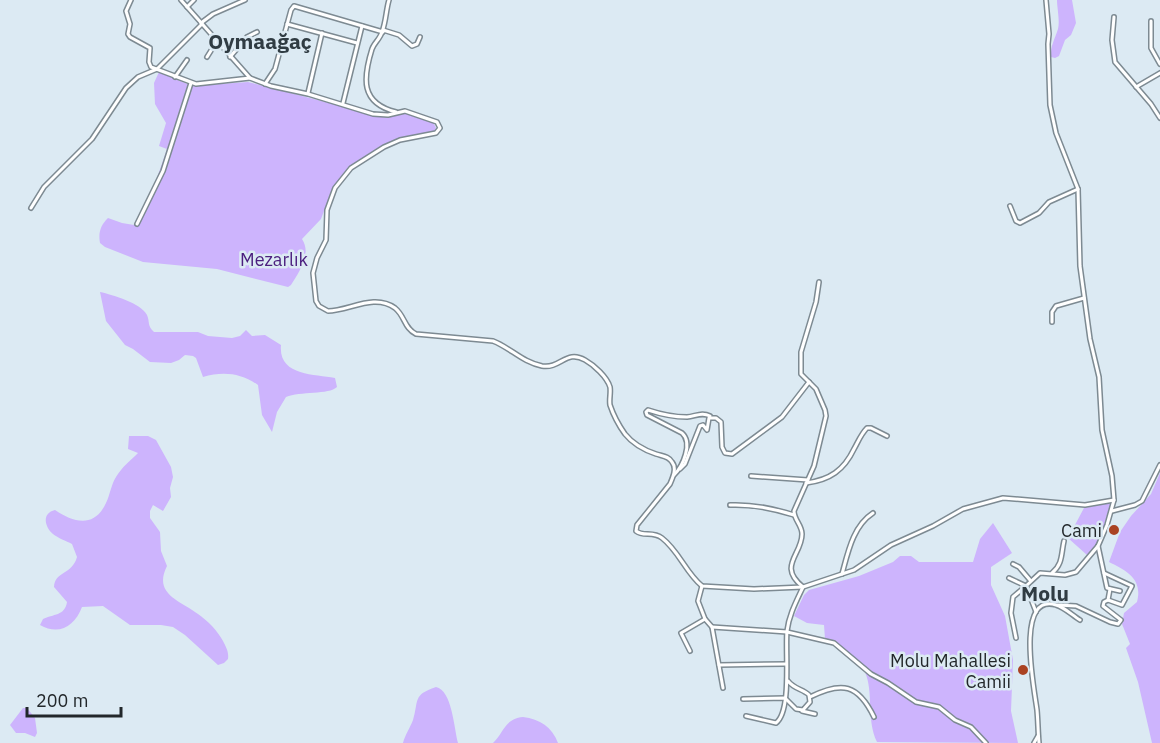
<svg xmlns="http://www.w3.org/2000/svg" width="1160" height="743" viewBox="0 0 1160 743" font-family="'IBM Plex Sans',sans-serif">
<rect width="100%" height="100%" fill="#dceaf3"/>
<g fill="#cdb4fd">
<path d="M1057,0H1072L1076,23L1071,35L1065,40L1059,56L1055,58L1051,57C1050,46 1055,39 1058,29C1060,21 1057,8 1057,0Z"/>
<path d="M159,72L192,86L248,82L379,116H391L404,112L433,122L436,128L434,132L409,136L383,145L346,170L331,192L321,219L302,239C312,254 299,272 291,285L288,287L217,269L143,262L105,247L100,243C98,232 101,225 108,218L122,223L134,225L156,181L167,149L159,146L166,123L155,104L154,83Z"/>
<path d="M100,292C113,295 141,303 147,315C150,322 147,326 154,332H198L208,336L232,338L240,336L246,330L252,336L265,335L281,345C278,376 314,374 335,378L337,387C329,395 300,391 286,397L277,412L272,432L262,415L258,385C241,373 223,371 203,377L196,358L193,356L185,355L179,360L171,363L150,362L133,349L125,345L106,321Z"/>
<path d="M129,436H148L156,440L171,467L173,477L170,488L171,497L163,511L153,505L150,511V518L160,532L161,551L167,566C153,594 179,600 198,614C208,621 217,630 223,641C226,647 229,652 228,659L224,663L218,665L185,635L173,627L161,625H130L103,606L82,607C75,626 59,636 40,625L43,619C53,614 65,616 67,602L54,587C55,571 72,575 77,557L72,544C66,541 58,538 53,534C44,526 42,513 55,510C73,522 94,529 106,503C110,495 111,485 116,477C122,467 130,461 138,453L128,449Z"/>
<path d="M1160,473V743H1152L1138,682L1126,648L1130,644L1122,624L1124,613L1137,602C1143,579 1127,571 1109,562L1120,532L1131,516L1151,494Z"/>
<path d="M1111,503L1099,541L1087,555L1068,538L1084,508Z"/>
<path d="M993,523L1012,553L991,567V585L1005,616L1013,660L1011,711L1018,743L877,742C866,719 874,693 865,672C860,658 837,645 825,639L824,625L807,623L794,616L804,595L809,590L859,576L893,562L900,556H911L919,562H973L980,539Z"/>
<path d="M436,687C452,690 454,728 458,743H403C405,735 410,728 413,720C419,701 412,695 436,687Z"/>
<path d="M23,708H27L35,718L37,733L35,737L25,733H16L10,725Z"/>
<path d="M523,717C540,719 552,727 558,743H493C504,733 504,719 523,717Z"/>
</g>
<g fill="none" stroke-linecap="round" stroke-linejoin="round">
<defs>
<g id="minor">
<path d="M131,0L126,11L130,24L128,34L130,37L150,48L149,62L151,67L196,84L250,78"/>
<path d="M181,0L250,78L271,86L308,94L373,114L388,115L405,111L437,122L440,128L436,133L400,140L384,147L351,168L335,188L327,210L326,240L317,258L313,273L316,301L319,306L328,311C349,311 374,293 395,308C405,316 404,328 416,334L493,341C511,348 522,362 542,366C561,369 566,349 585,360C594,365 607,377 610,387C611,393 609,399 610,405C613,414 620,427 625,434C633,444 644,450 656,454C662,456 669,456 672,462C677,468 673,477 670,484L637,525L636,531C643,537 653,531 662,538C679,551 686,573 702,586L754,589L803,587L854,570L891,545L933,526L963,509L1003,498L1085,505L1114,500"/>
<path d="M389,0C386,10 386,22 382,32C380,39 374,43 372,49C363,78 360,103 396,112"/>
<path d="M187,7L194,0"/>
<path d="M1114,17L1112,40L1115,62L1151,104L1160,118"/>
<path d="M1151,21V48L1160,64"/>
<path d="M201,23L213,14L245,0"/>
<path d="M287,24L357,43"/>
<path d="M383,30L399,35L412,46L417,44L420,37"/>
<path d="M207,57L217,41"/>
<path d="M230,57L247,37L257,32"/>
<path d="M175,77L187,60"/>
<path d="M265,84L275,69L291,10L294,6L383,32"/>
<path d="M1136,87L1160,73"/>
<path d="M308,93L322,33"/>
<path d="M343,103L362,26"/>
<path d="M1010,206L1016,221L1020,223L1039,213L1049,202L1078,189"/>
<path d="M31,208L44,187L92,139L126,88L138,77L157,69L202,24"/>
<path d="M137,224L163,171L191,83"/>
<path d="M1052,322V312L1056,306L1084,298"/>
<path d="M680,469L685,464L700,426L703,425L707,430L709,418H716L721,422L722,447L725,453L732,454L782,417L809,382"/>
<path d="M674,475C683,466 693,443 682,433L647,415L646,412L648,410C660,414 674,417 687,417C696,416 702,412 710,416"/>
<path d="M751,476L808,480"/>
<path d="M806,483C830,480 844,470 854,449C858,442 861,434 867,428H871L887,436"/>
<path d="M730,505C753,504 772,508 794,515"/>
<path d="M1112,511L1135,505L1142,501L1160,465"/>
<path d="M1098,546L1107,588L1120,591"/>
<path d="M1013,564L1019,567L1030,580"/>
<path d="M1052,573C1063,564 1061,554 1064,541"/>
<path d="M1104,573L1132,586L1122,605L1108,600"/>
<path d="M842,574C848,552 853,526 873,513"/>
<path d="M1009,578L1026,586L1013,597L1011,613L1016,638"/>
<path d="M702,586L698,601L705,619L712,627L723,688"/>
<path d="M1058,605L1076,606L1110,622L1118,624L1121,620L1103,606L1104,602L1108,600L1110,589"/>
<path d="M1036,612L1026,586L1040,573L1065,575L1076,572L1098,546L1107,525L1114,500L1112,476L1102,430L1099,377L1090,339L1080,266L1078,189L1056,133L1050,105L1048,44L1049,34L1046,0"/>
<path d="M712,627L787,632L834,643L871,674L888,683L916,702L939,707L955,720L971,727L986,743"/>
<path d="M690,651L681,633L705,619"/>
<path d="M719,665L786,664"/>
<path d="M810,697C842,681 858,684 874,717"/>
<path d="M743,699L785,698L796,709L803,710L810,702L809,695C803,689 794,689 788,681"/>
<path d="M802,711L815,714"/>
<path d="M746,716L776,723C792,711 785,651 787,631C789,615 796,602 803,587C777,566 802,555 802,534C802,525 794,520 794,511L814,466L826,416L825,410L816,389L801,374V352L816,302L819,282"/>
<path d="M1034,743L1038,736"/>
<path d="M1039,743C1038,732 1038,721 1037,710C1035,693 1014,592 1056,605C1064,607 1072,615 1080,620"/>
</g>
</defs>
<use href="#minor" stroke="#7d8a92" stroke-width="6"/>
<use href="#minor" stroke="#fff" stroke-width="3"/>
</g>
<g fill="#aa4222" stroke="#dceaf3" stroke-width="2">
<circle cx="1114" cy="530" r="6"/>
<circle cx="1023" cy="670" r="6"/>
</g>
<g text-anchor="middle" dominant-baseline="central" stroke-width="5" stroke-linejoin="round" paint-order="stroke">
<g font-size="18" fill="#4c207f" stroke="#dceaf3">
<text x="274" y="259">Mezarlık</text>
</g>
<g font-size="18" fill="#22272a" stroke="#dceaf3" text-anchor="end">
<text x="1102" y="530">Cami</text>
<text x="1011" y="660">Molu Mahallesi<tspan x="1011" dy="21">Camii</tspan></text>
</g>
<g font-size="21" font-weight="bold" fill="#303c43" stroke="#dceaf3">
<text x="260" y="41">Oymaağaç</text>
<text x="1045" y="593">Molu</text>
</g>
</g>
<path d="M27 707v9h94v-9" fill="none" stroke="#22272a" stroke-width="3"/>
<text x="36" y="707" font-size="18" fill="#22272a" stroke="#dceaf3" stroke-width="4.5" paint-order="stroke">200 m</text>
</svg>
